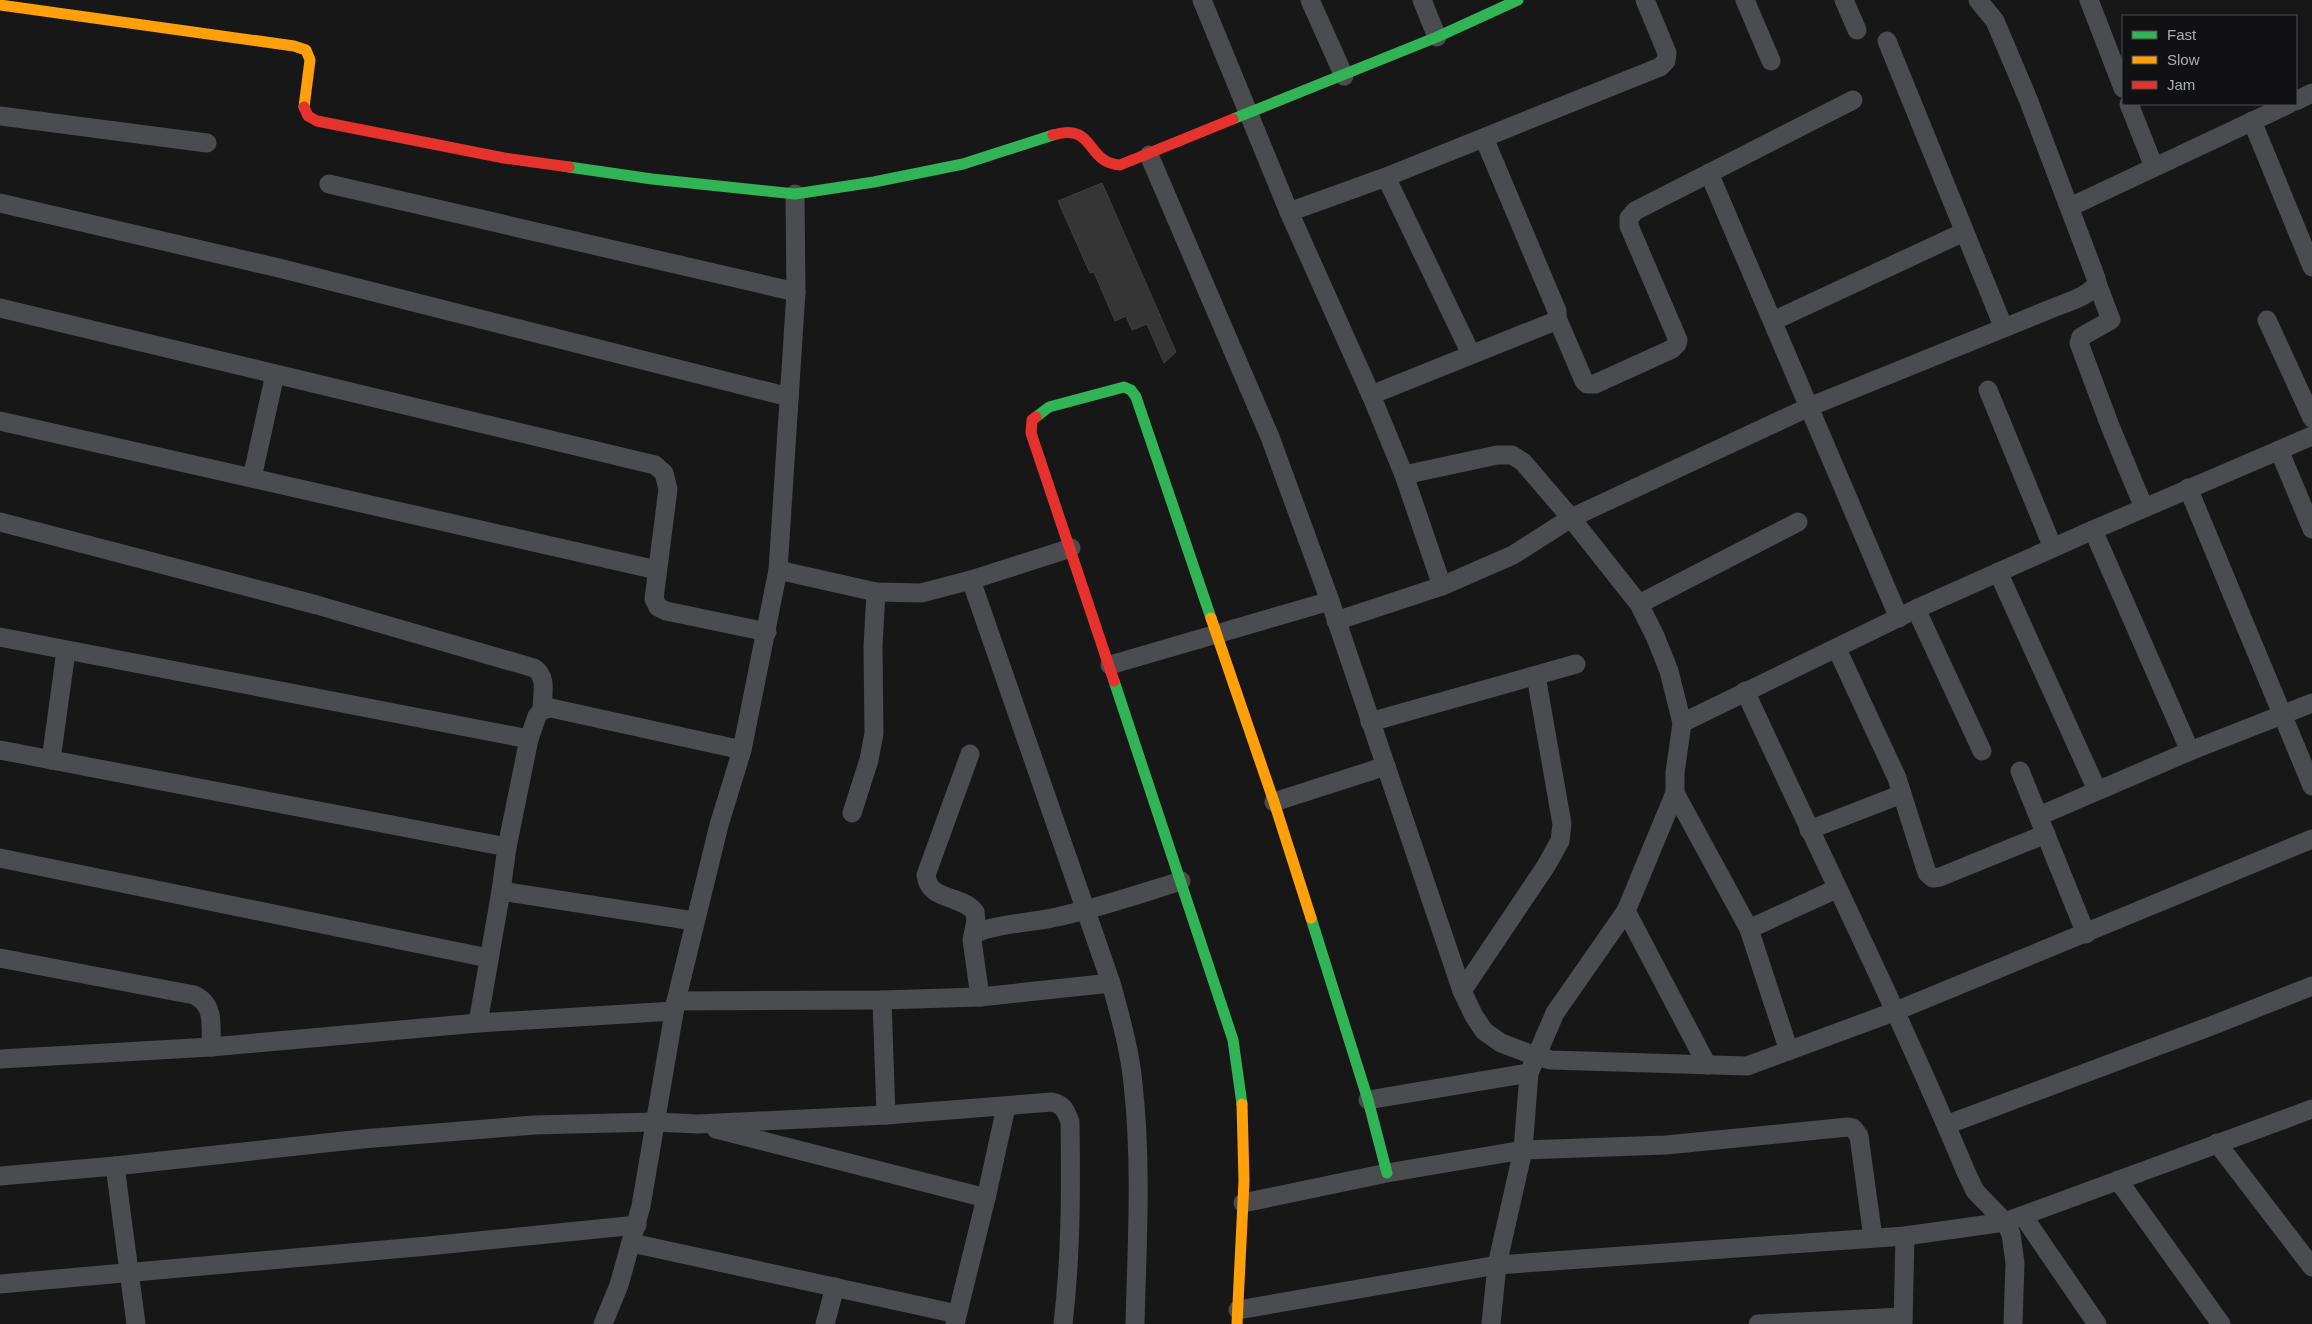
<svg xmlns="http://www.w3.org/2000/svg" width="2312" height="1324" viewBox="0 0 2312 1324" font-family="Helvetica,sans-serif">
<rect width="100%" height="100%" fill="#171717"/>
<path fill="#353536" stroke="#3f4043" d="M1102,183L1176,352L1164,363L1147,324L1132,330L1126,316L1115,321L1094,272L1090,273L1058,201Z"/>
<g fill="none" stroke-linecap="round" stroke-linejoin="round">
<g stroke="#4b4c50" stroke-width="19">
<path d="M1202,0L1289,212L1371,395L1404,475L1442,586L1336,621"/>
<path d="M1310,0L1344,76"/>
<path d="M1422,0L1437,37"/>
<path d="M1745,0L1771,61"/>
<path d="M1844,0L1857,30"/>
<path d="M2089,0L2123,88"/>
<path d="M1887,41L2003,326"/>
<path d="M2296,101L2312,93"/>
<path d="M2129,104L2154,167"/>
<path d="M0,116L207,143"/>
<path d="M2252,121L2312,267"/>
<path d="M1149,155L1270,437L1330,601L1462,991L1474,1016L1484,1031L1501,1043L1536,1056L1551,1060L1747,1066L1896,1011L2312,839"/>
<path d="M1709,173L1899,618"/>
<path d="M1386,177L1471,354"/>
<path d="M329,184L796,292"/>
<path d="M0,203L279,268L789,397"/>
<path d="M2070,207L2289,104"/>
<path d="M1289,212L1386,177L1660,67L1666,61L1667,53L1645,0"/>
<path d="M2097,283L2111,320L2081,337L2079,343L2110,426L2144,508"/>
<path d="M0,308L655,465L664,473L668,489L654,599L658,607L666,611L767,632"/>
<path d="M1557,318L1584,381L1587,384H1595L1672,349L1677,344L1678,340L1629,226V218L1635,211L1853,100"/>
<path d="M2267,320L2312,418"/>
<path d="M1773,321L1964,232"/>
<path d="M1988,390L2053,548"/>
<path d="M1371,395L1553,322L1557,318V311L1484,138"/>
<path d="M0,421L657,570"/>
<path d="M2279,450L2312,529"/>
<path d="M1404,475L1497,455H1512L1523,462L1571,518L1639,604L1655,636L1669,671L1682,723L1675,773V793L1626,911L1555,1013L1529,1073L1523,1150L1497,1265L1491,1324"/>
<path d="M252,478L275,374"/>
<path d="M2188,488L2312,786"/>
<path d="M0,522L317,605L534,668C548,677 542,695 542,710"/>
<path d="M2093,530L2190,751"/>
<path d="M778,570L876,592L921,593L971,580L1071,548"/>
<path d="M1998,572L2097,790"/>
<path d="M971,580L1111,983C1120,1016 1130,1050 1133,1084C1142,1163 1137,1245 1135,1324"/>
<path d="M1442,586L1513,555L1571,518L1809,407L2053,308C2067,302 2089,297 2097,283L2096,278L2028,99L1995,21L1978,0"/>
<path d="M1639,604L1798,522"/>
<path d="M1916,609L1982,751"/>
<path d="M0,637L529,739"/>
<path d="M1837,649L1897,778L1927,873L1933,878L1940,877L2046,834"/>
<path d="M1110,665L1330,601"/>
<path d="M1745,691C1819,851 1898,1010 1966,1172L1975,1191L2005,1222L2011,1234L2015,1263L2013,1324"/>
<path d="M1370,722L1576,664"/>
<path d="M1682,723L1916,609L2093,530L2312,436"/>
<path d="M0,750L507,847"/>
<path d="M970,754L926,875C929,902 961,894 975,912L976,921L972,940L980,997"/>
<path d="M51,760L66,651"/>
<path d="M2020,771L2086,934"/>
<path d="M1675,793L1749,929L1789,1051"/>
<path d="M1274,802L1386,766"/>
<path d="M852,813L869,760L874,733L873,646L876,592"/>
<path d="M2039,816L2190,751L2312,703"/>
<path d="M1809,830L1902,794"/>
<path d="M0,858L488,958"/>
<path d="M501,891L694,921"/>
<path d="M1626,911L1707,1065"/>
<path d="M1749,929L1836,889"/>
<path d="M974,934C995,924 1028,923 1052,918C1096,909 1139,894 1181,881"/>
<path d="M0,958L194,995C215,1004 211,1027 211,1047"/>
<path d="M1462,991L1546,866L1560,841L1562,824L1536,676"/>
<path d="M882,1000L886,1115"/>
<path d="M676,1001L882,1000L980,997L1111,983"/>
<path d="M478,1023L501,891L507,847L529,739L537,716L542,710L551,708L742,750"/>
<path d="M0,1059L211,1047L478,1023L674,1011"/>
<path d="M1368,1100L1529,1073"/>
<path d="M1946,1125L2211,1026L2312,986"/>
<path d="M716,1129L986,1198L955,1324"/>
<path d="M2217,1143L2312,1267"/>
<path d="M115,1166L136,1324"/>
<path d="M0,1176L115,1166L362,1139L534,1125L655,1122L698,1124L886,1115L1052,1102C1064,1105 1066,1111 1070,1122C1071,1190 1071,1256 1063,1324"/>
<path d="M2118,1180L2221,1324"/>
<path d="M986,1198L1006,1107"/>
<path d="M1243,1203L1387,1173L1523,1150L1666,1145L1848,1127L1853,1128L1859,1136L1873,1238"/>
<path d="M2023,1216L2097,1324"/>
<path d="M632,1243L957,1314"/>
<path d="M0,1284L428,1246L637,1225"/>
<path d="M1238,1310L1497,1265L1905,1236L2005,1222L2312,1109"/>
<path d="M603,1324L619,1285L641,1206L676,1001L719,825L742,750L778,570L796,292L795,194"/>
<path d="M825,1324L835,1287"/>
<path d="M1758,1324L1903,1317"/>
<path d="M1903,1324L1905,1236"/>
</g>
<g stroke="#30b455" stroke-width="11">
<path d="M1233,119L1437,37L1518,0"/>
<path d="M569,167L652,179L795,194L874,182L963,164L1053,135"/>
<path d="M1036,417L1049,407L1124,387L1131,390L1136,397L1211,618"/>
<path d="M1114,681L1233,1040L1242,1104"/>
<path d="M1311,918L1368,1100L1387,1173"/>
</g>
<g stroke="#ff9f0a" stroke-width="11">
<path d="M0,5L294,46L306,50L310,60L304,107"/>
<path d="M1211,618L1274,802L1311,918"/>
<path d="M1237,1324L1244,1181L1242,1104"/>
</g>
<g stroke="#e5322d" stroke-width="11">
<path d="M304,107L308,116L317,121L504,158L569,167"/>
<path d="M1053,135C1096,122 1085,163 1120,165L1233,119"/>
<path d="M1036,417L1032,420L1031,433L1114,681"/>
</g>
</g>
<rect x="2122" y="15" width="175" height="90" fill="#111113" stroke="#4d4f55"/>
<rect x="2132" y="31" width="25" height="8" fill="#30b455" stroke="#4d4f55"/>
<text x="2167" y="40" font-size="15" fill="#a8adb8">Fast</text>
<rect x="2132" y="56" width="25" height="8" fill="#ff9f0a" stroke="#4d4f55"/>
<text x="2167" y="65" font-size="15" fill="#a8adb8">Slow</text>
<rect x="2132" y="81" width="25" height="8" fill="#e5322d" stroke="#4d4f55"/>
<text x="2167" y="90" font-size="15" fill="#a8adb8">Jam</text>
</svg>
